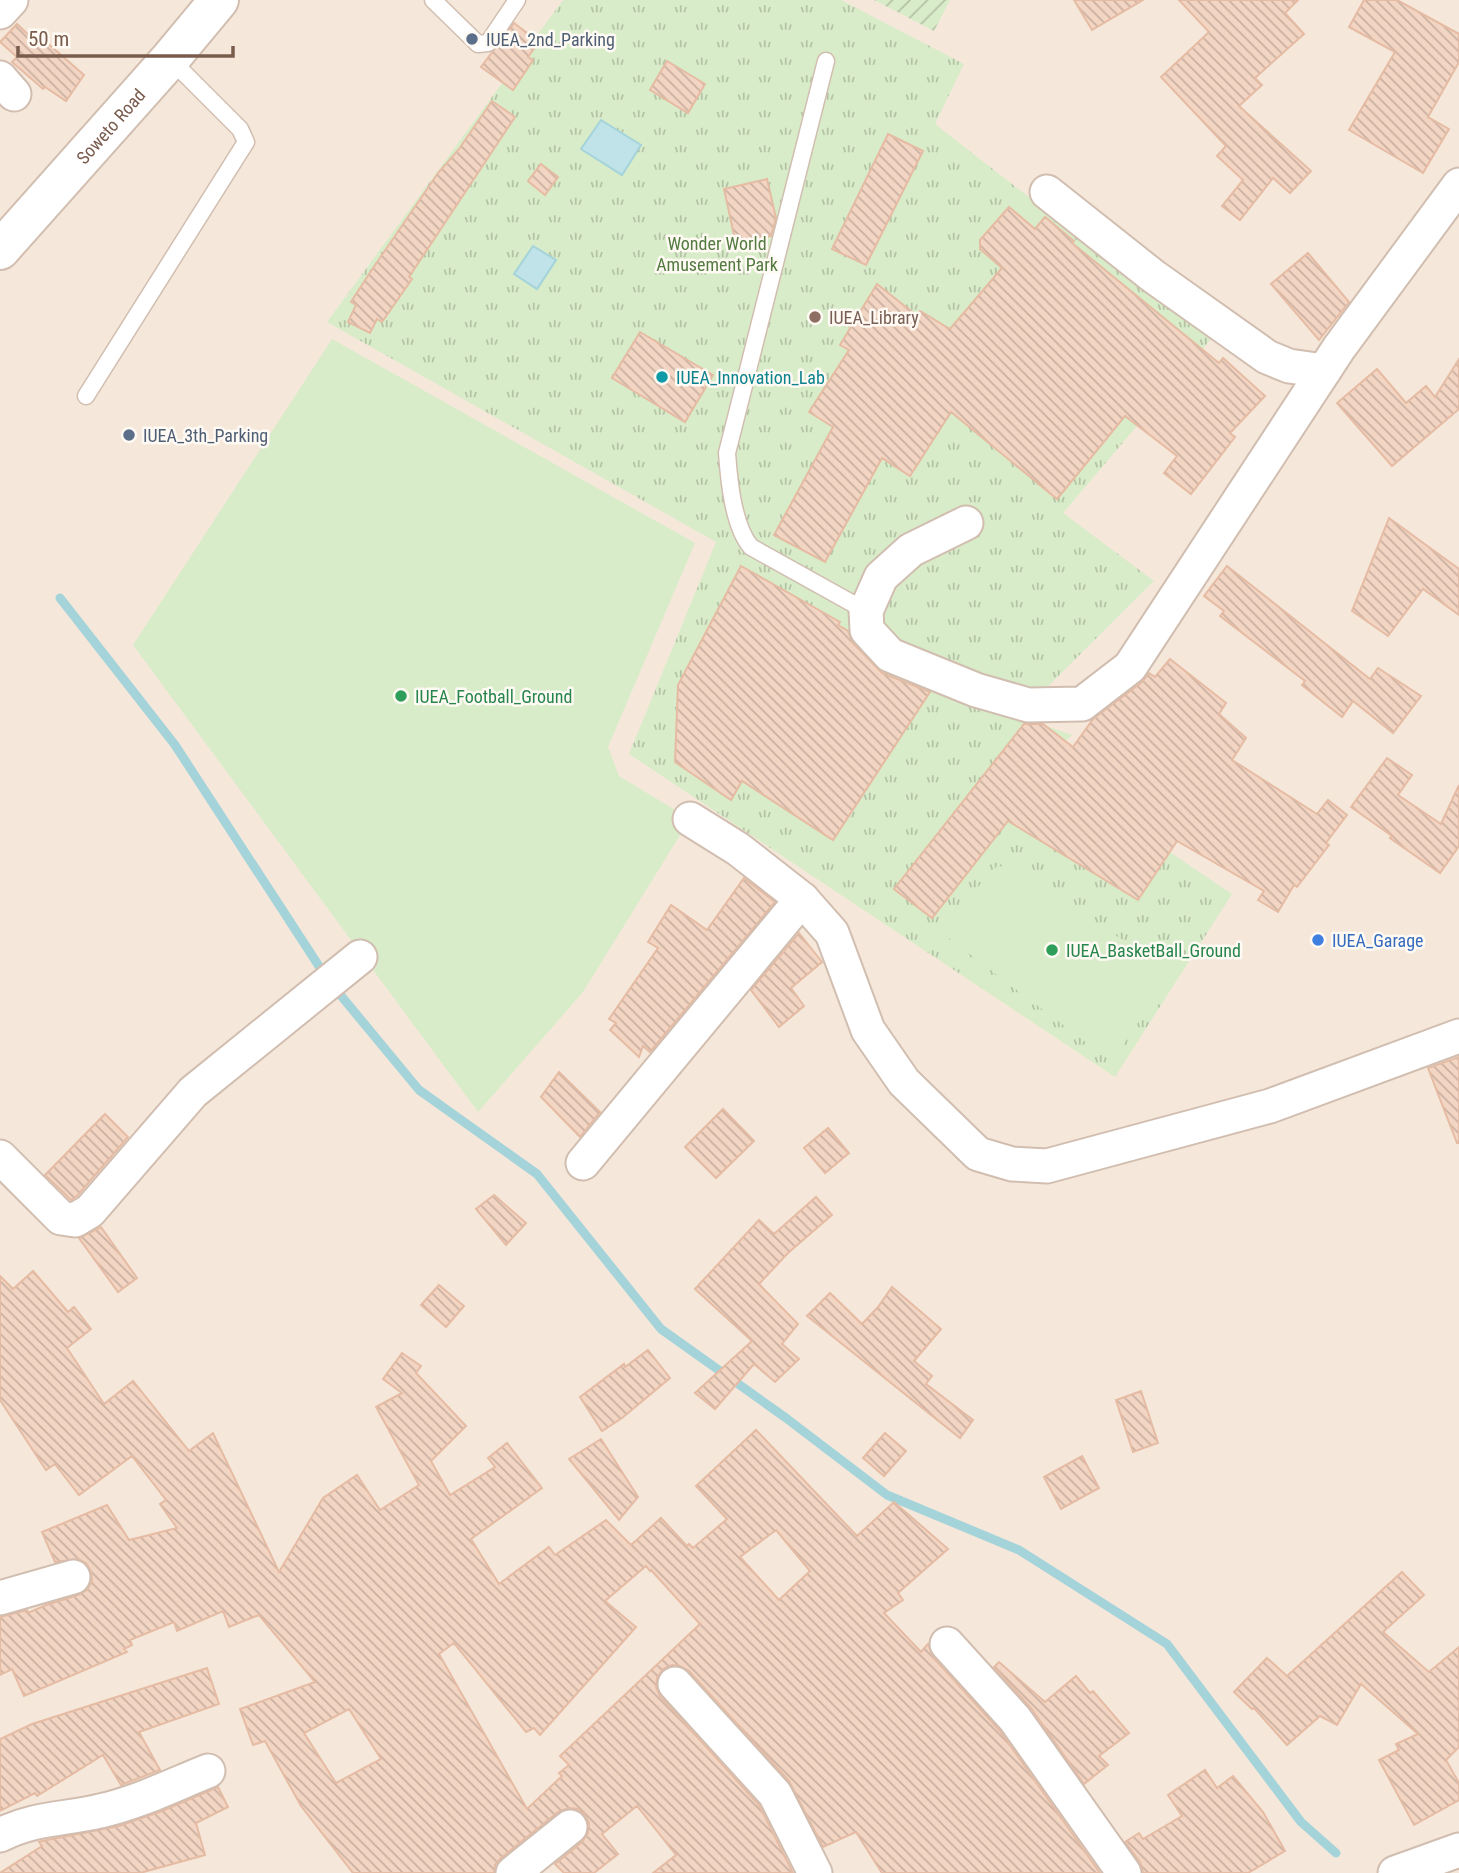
<svg xmlns="http://www.w3.org/2000/svg" width="1459" height="1873" viewBox="0 0 1459 1873" font-family="'Roboto Condensed',sans-serif">
<defs>
<pattern id="park-tufts" width="24" height="20" patternUnits="userSpaceOnUse" patternTransform="scale(1.75)"><rect width="24" height="20" fill="#d8ecc9"/><path d="M3 7l-1-3M5 7V3M7 7l1-3M15 17l-1-3M17 17v-4M19 17l1-3" fill="none" stroke="#b4c2a5"/></pattern>
<pattern id="garden-furrows" width="10" height="10" patternUnits="userSpaceOnUse" patternTransform="scale(1.75)"><rect width="10" height="10" fill="#d8ecc9"/><path d="M-1 1l2-2M0 10L10 0M9 11l2-2" fill="none" stroke="#b4c2a5"/></pattern>
<pattern id="building-back-hatch" width="6" height="6" patternUnits="userSpaceOnUse" patternTransform="scale(1.75)"><rect width="6" height="6" fill="#f3d5c3"/><path d="M-1 5l2 2M0 0l6 6M5-1l2 2" fill="none" stroke="#cab0a1"/></pattern>
</defs>
<rect width="100%" height="100%" fill="#fdf6ec"/>
<rect fill="#f5e8da" x="0" y="0" width="1459" height="1873"/>
<path fill="url(#park-tufts)" d="M563,0H841L964,64L935,124L1211,339L1063,513L1154,581L1018,716L1072,735L1008,799L1143,834L1232,894L1115,1077L629,754L716,542L327,322Z"/>
<path fill="url(#garden-furrows)" d="M874,0H950L934,31Z"/>
<g fill="#d8ecc9">
<path d="M332,339L695,543L608,747L619,776L690,819L583,992L478,1112L133,645Z"/>
<path d="M998,865L1173,970L1112,1062L938,930Z"/>
</g>
<g fill="#bfe3e8" stroke="#a5d3da" stroke-width="2">
<path d="M601,120L641,145L622,175L581,149Z"/>
<path d="M533,246L556,260L537,289L514,274Z"/>
</g>
<g fill="none" stroke-linecap="round" stroke-linejoin="round">
<path stroke="#a5d3da" stroke-width="9" d="M60,598L175,745L328,980L419,1090L537,1174L661,1329L786,1418L887,1495L1019,1550L1167,1644L1301,1822L1336,1853"/>
</g>
<g fill="url(#building-back-hatch)" stroke="#e6bba3" stroke-width="2" fill-rule="evenodd">
<path d="M1074,0H1143L1092,30Z"/>
<path d="M1179,0H1298L1285,13L1304,34L1255,78L1262,85L1239,106L1311,171L1290,193L1273,178L1240,220L1222,206L1243,180L1217,156L1226,146L1161,77L1209,32Z"/>
<path d="M1364,0H1397L1459,34V62L1428,117L1449,129L1423,173L1349,130L1395,52L1349,27Z"/>
<path d="M514,23L539,42L528,57L533,60L513,90L481,67Z"/>
<path d="M17,24L33,39L37,34L84,75L66,101L45,87L43,89L12,62L17,57L0,42Z"/>
<path d="M667,61L705,84L688,113L650,90Z"/>
<path d="M492,101L515,117L409,277L412,279L382,322L377,319L370,333L348,322L356,305L351,302L371,271L438,173L459,149Z"/>
<path d="M888,134L923,151L866,265L832,249Z"/>
<path d="M541,164L558,177L545,195L528,181Z"/>
<path d="M767,179L776,218L771,236L736,244L724,189Z"/>
<path d="M1009,207L1035,229L1045,217L1074,241L1072,243L1219,363L1223,358L1265,396L1230,433L1235,437L1191,494L1164,473L1177,456L1125,416L1057,499L951,412L910,476L882,458L825,562L774,535L833,427L809,412L849,350L840,345L877,284L916,315L920,311L950,329L1002,268L980,249V240Z"/>
<path d="M1308,253L1349,302L1319,340L1271,284Z"/>
<path d="M640,332L713,375L685,422L612,378Z"/>
<path d="M1459,359V409L1392,466L1337,403L1377,369L1406,403L1426,386L1435,397Z"/>
<path d="M1389,518L1459,569V615L1423,589L1388,636L1352,611Z"/>
<path d="M741,566L840,622L838,625L848,631L853,643L882,673L930,692L833,840L742,781L731,800L675,762L678,685Z"/>
<path d="M1227,566L1370,679L1378,668L1421,696L1393,733L1353,701L1342,717L1302,685L1305,681L1220,616L1224,611L1204,596Z"/>
<path d="M1170,659L1226,703L1219,714L1246,738L1232,760L1317,814L1328,800L1347,815L1326,843L1329,845L1297,887L1294,885L1278,912L1258,900L1264,891L1177,841L1138,900L1008,821L932,918L894,889L1024,724H1043L1073,747L1093,719L1142,682L1149,673L1155,677Z"/>
<path d="M1387,758L1412,775L1398,795L1441,824L1459,785V846L1440,873L1390,838L1392,836L1351,807Z"/>
<path d="M744,878L775,902L650,1052L643,1046L639,1057L610,1030L616,1023L609,1019L658,948L648,942L671,905L707,930Z"/>
<path d="M799,933L822,962L791,988L804,1006L779,1027L751,990Z"/>
<path d="M1459,1057V1143H1457L1428,1068Z"/>
<path d="M559,1072L600,1112L580,1137L541,1097Z"/>
<path d="M723,1109L754,1141L716,1178L685,1147Z"/>
<path d="M105,1114L128,1137L77,1196L71,1200L45,1175Z"/>
<path d="M828,1128L849,1153L825,1173L804,1148Z"/>
<path d="M494,1195L526,1223L506,1245L476,1209Z"/>
<path d="M816,1197L832,1215L788,1253L759,1284L798,1324L782,1344L799,1359L775,1382L754,1364L715,1409L695,1393L752,1341L695,1289L759,1220L774,1234Z"/>
<path d="M101,1227L137,1278L118,1292L79,1238Z"/>
<path d="M33,1271L68,1312L74,1307L91,1329L67,1348L104,1404L133,1381L189,1451L213,1433L279,1572L323,1498L357,1475L380,1510L419,1485L376,1407L402,1393L383,1379L402,1353L421,1366L416,1373L466,1426L431,1461L450,1495L495,1467L488,1458L507,1443L542,1488L471,1539L499,1584L549,1547L555,1555L606,1520L631,1545L661,1518L687,1546L689,1544L693,1548L727,1519L696,1486L756,1430L857,1536L894,1502L948,1549L898,1593L903,1600L884,1613L921,1652L928,1644L933,1657L1000,1731L1100,1873H882L856,1832L823,1847L789,1781L689,1671L680,1666L672,1665L663,1669L657,1678L656,1687L660,1696L759,1805L793,1873H653L676,1855L637,1806L602,1834L618,1854L594,1873H564L555,1864L582,1842L588,1833L589,1823L584,1814L578,1809L568,1808L558,1812L501,1858L495,1865L494,1873H353L301,1806L265,1741L253,1745L240,1709L315,1682L259,1615L229,1627L223,1611L177,1631L174,1622L130,1640L132,1645L124,1649L127,1652L24,1696L12,1669L0,1675V1617L27,1610L28,1613L46,1605L78,1595L87,1590L92,1581L91,1571L86,1563L78,1559L55,1562L42,1532L107,1505L129,1540L177,1528L160,1504L166,1500L132,1456L79,1495L55,1464L46,1470L0,1400V1276L13,1289ZM776,1530L810,1571L779,1600L740,1557ZM646,1566L650,1571L651,1570L700,1624L560,1756L569,1765L559,1773L562,1776L527,1809L439,1654L454,1643L526,1732L534,1728L540,1735L636,1627L605,1601ZM349,1709L381,1759L336,1783L304,1733Z"/>
<path d="M439,1285L464,1306L446,1327L421,1305Z"/>
<path d="M892,1287L941,1329L914,1361L932,1376L926,1384L973,1420L960,1438L807,1316L830,1293L862,1324L878,1307Z"/>
<path d="M648,1350L670,1378L622,1418L602,1431L580,1397L624,1364L625,1367Z"/>
<path d="M1141,1391L1158,1443L1133,1452L1116,1400Z"/>
<path d="M885,1433L906,1451L884,1476L863,1458Z"/>
<path d="M601,1439L638,1497L619,1520L569,1459Z"/>
<path d="M1082,1456L1099,1488L1061,1509L1044,1477Z"/>
<path d="M1402,1572L1424,1595L1383,1632L1429,1672L1459,1647V1747L1446,1760L1459,1783V1800L1414,1825L1379,1760L1399,1750L1396,1744L1418,1734L1361,1684L1337,1725L1320,1716L1287,1745L1254,1708L1252,1709L1234,1692L1267,1658L1287,1676Z"/>
<path d="M999,1662L1045,1702L1076,1676L1090,1693L1093,1691L1129,1733L1099,1756L1108,1765L1084,1784L1031,1708L994,1667Z"/>
<path d="M207,1668L219,1704L139,1732L160,1770L121,1785L103,1755L37,1796L35,1793L0,1811V1739L32,1724Z"/>
<path d="M1205,1770L1217,1788L1233,1776L1263,1812L1285,1851L1248,1873H1143L1140,1862L1125,1842L1139,1833L1143,1839L1182,1816L1168,1795Z"/>
<path d="M218,1787L228,1807L196,1823L205,1855L140,1873H0L42,1846L39,1842L42,1841L119,1826L162,1811Z"/>
</g>
<g fill="none" stroke-linecap="round" stroke-linejoin="round">
<defs>
<g id="service">
<path d="M433,0L478,44L488,43L517,0"/>
<path d="M826,61L727,453C729,480 733,526 751,547L866,611"/>
<path d="M86,396L246,142L240,129L170,59"/>
</g>
<g id="minor">
<path d="M0,12L11,0"/>
<path d="M0,78L14,94"/>
<path d="M1047,192L1153,276L1267,357L1289,366L1324,371"/>
<path d="M966,523L911,550L881,577L866,611L867,630L890,655L976,690L1028,705L1082,704L1130,667L1339,348L1459,185"/>
<path d="M690,819L738,849L802,899L832,933L868,1030L904,1082L978,1154L1012,1164L1047,1166L1270,1106L1459,1036"/>
<path d="M0,1157L61,1218L75,1220L90,1211L193,1092L360,957"/>
<path d="M583,1163L802,899"/>
<path d="M0,1598L73,1577"/>
<path d="M947,1644L1015,1719L1124,1873"/>
<path d="M675,1684L775,1794L815,1873"/>
<path d="M0,1835C36,1817 63,1820 100,1811C137,1803 173,1785 208,1771"/>
<path d="M513,1873L570,1827"/>
<path d="M1395,1873L1459,1850"/>
</g>
<g id="tertiary">
<path id="s1" d="M0,250L170,59L219,0"/>
</g>
</defs>
<use href="#service" stroke="#d1beb0" stroke-width="19"/>
<use href="#minor" stroke="#d1beb0" stroke-width="37"/>
<use href="#tertiary" stroke="#d1beb0" stroke-width="42"/>
<use href="#service" stroke="#fff" stroke-width="16"/>
<use href="#minor" stroke="#fff" stroke-width="33"/>
<use href="#tertiary" stroke="#fff" stroke-width="38"/>
</g>
<g fill="#5c6f8a" stroke="#fffaf3" stroke-width="2.5">
<circle cx="472" cy="39" r="7"/>
<circle cx="129" cy="435" r="7"/>
</g>
<circle fill="#8d6e63" stroke="#fffaf3" stroke-width="2.5" cx="815" cy="317" r="7"/>
<circle fill="#0f9aa8" stroke="#fffaf3" stroke-width="2.5" cx="662" cy="377" r="7"/>
<g fill="#2e9e5b" stroke="#fffaf3" stroke-width="2.5">
<circle cx="401" cy="696" r="7"/>
<circle cx="1052" cy="950" r="7"/>
</g>
<circle fill="#3f7fe0" stroke="#fffaf3" stroke-width="2.5" cx="1318" cy="940" r="7"/>
<g text-anchor="middle" dominant-baseline="central" stroke-width="5" stroke-linejoin="round" paint-order="stroke">
<g font-size="18" fill="#4e5e75" stroke="#fffaf3" text-anchor="start">
<text x="486" y="39">IUEA_2nd_Parking</text>
<text x="143" y="435">IUEA_3th_Parking</text>
</g>
<g font-size="18" fill="#7a5c4d" stroke="#fffaf3">
<text stroke="none"><textPath href="#s1" startOffset="166">Soweto Road</textPath></text>
</g>
<g font-size="18" fill="#537a41" stroke="#fffaf3">
<text x="717" y="243">Wonder World<tspan x="717" dy="21">Amusement Park</tspan></text>
</g>
<g font-size="18" fill="#785e54" stroke="#fffaf3" text-anchor="start">
<text x="829" y="317">IUEA_Library</text>
</g>
<g font-size="18" fill="#0d838f" stroke="#fffaf3" text-anchor="start">
<text x="676" y="377">IUEA_Innovation_Lab</text>
</g>
<g font-size="18" fill="#27864d" stroke="#fffaf3" text-anchor="start">
<text x="415" y="696">IUEA_Football_Ground</text>
<text x="1066" y="950">IUEA_BasketBall_Ground</text>
</g>
<g font-size="18" fill="#366cbe" stroke="#fffaf3" text-anchor="start">
<text x="1332" y="940">IUEA_Garage</text>
</g>
</g>
<path d="M18 46v10h215v-10" fill="none" stroke="#7a5c4d" stroke-width="3.5"/>
<text x="28" y="46" font-size="21" fill="#7a5c4d" stroke="#fffaf3" stroke-width="5" paint-order="stroke">50 m</text>
</svg>
